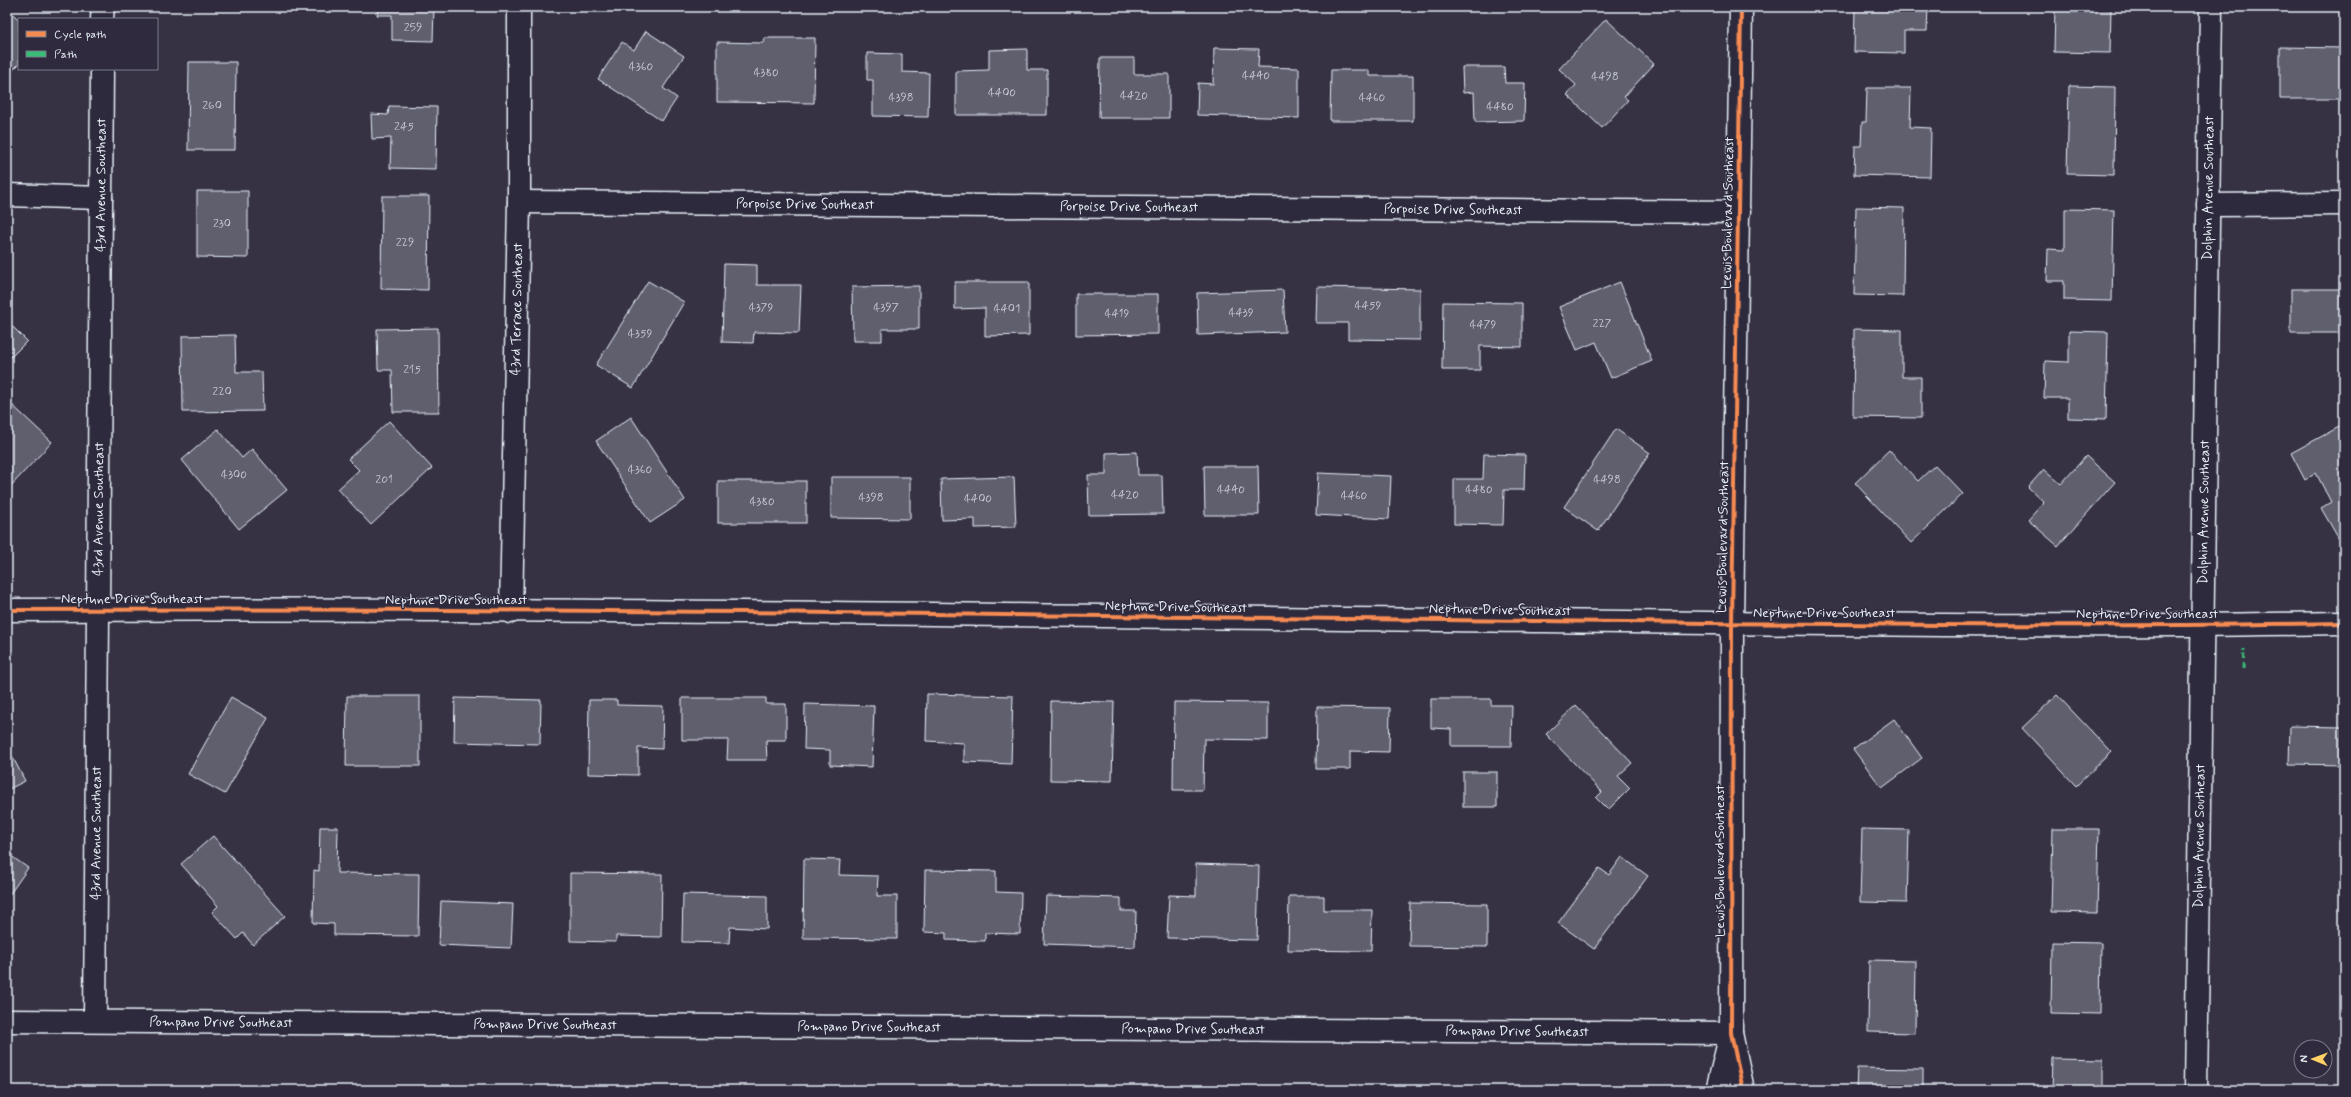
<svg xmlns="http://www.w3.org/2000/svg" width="2351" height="1097" viewBox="0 0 2351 1097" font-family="Mynerve,sans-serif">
<rect width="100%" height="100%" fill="#363244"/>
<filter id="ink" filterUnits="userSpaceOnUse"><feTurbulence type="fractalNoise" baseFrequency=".025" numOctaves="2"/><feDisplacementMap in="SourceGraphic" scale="8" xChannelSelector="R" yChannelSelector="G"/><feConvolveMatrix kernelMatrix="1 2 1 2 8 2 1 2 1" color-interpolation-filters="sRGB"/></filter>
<g filter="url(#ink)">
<g fill="#605e6e" stroke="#e8f1f8">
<path d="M378,7H434L433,41L392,40V15H377Z"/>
<path d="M1855,7H1928L1927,31H1904V53L1854,52Z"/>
<path d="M2055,7H2111L2110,53L2054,52Z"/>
<path d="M7,8L19,20V64L7,76Z"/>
<path d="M1606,19L1654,64L1624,97L1628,100L1602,128L1567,95L1576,85L1559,69Z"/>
<path d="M646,31L684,56L663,88L677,98L662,121L598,79L622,42L634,50Z"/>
<path d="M765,38H815L814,103L717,102V42L764,43Z"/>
<path d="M2280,47L2344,48V99H2280Z"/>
<path d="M1214,48L1259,49L1258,67L1299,68V118L1197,115L1198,83L1213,84Z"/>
<path d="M1027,49V70H1047V115H956V71L989,70V50Z"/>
<path d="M867,53L902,54V72L929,73L928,117L873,116V80H867Z"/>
<path d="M1100,58H1134V74H1169V118H1099Z"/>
<path d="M189,62H236L235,150H188Z"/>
<path d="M1462,67H1504L1505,83H1525L1524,121L1475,122L1474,92L1463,93Z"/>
<path d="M1331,70H1369V76H1413V121H1330Z"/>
<path d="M2069,86L2115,87L2114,175L2067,174Z"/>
<path d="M1867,88H1911L1910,127L1931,128L1930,177L1854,175L1855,146H1861L1862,122H1866Z"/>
<path d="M389,106L437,107L436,169L390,168L391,138L372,139L371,114L388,115Z"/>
<path d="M197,191H248V258L197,257Z"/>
<path d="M382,196H429L428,290L381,289Z"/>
<path d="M1856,207L1904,208L1903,296L1854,295Z"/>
<path d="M2065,209L2114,210L2112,301L2064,300V281H2047L2048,249L2065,250Z"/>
<path d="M724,264L757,265V285H801L799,333L754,332L753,343L722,342Z"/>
<path d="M648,281L684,302L633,388L596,365Z"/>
<path d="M955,282H1029V335L985,336V308L955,309Z"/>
<path d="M1620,282L1652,361L1611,378L1596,342L1577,350L1559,307Z"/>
<path d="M919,286V329H882V341H853L852,287Z"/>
<path d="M1317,287L1420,289V340L1348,339V323H1316Z"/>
<rect x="2291" y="289" width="53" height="44"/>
<path d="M1283,290L1285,332L1198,335L1197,293Z"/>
<path d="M1076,294H1158V334L1076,335Z"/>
<path d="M1443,302L1522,303V347L1480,346V370H1442Z"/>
<path d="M7,321L27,341L7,361Z"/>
<path d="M438,328L439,412H393L392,370H378L377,329Z"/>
<path d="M1854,329L1902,330V377H1921V418L1853,417Z"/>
<path d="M2069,331L2108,332L2106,419L2068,418V398H2044L2045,361L2069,362Z"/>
<path d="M235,335L236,372H262L263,411L183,412L182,336Z"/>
<path d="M10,403L52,442L7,490V406Z"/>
<path d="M631,417L685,500L650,523L596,441Z"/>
<path d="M389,421L432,468L371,525L338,489L359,470L348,459Z"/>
<path d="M2339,427L2344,437V539L2340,541L2321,508L2331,502L2316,473L2305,480L2291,453Z"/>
<path d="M218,429L242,458L252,449L287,490L239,529L182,460Z"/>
<path d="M1616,429L1650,453L1598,531L1564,507Z"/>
<path d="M1889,450L1918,481L1935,465L1963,494L1911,543L1855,483Z"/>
<path d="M1137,452L1138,475H1162L1163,514L1089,515L1088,475H1106V453Z"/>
<path d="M1484,454L1525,455L1524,490H1504L1503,525L1454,524V479H1483Z"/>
<path d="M2086,456L2115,482L2058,546L2028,520L2044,502L2028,487L2044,469L2061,484Z"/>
<path d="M1204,466H1258L1259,515H1205Z"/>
<path d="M1318,473L1391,476L1389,519L1316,515Z"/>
<path d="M831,477H910V519L831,518Z"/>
<path d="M1014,477L1016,527L975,528V519L942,520L941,479Z"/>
<rect x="718" y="481" width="88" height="42"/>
<path d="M927,694L1013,696L1011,764L964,762V743L926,741Z"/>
<path d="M2057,695L2111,752L2076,786L2022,728Z"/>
<path d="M347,696H420V766H346Z"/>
<path d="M231,697L268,718L225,794L188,774Z"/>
<path d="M455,698L541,700L540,744L454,742Z"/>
<path d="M682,698H766V704H786V740H766L767,760H727L728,740H682Z"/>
<path d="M1431,699H1491V705H1512L1511,746H1451V729L1431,728Z"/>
<path d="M589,700H617V705L663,706L662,749L638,748V775L588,774Z"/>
<path d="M1051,701L1114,702L1112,781L1050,780Z"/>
<path d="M1174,702L1268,703V740L1204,739L1203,790H1173Z"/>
<path d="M805,704L874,706L872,767L830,765V750L804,749Z"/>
<path d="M1576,705L1632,763L1618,776L1630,788L1608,810L1596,798L1602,792L1546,734Z"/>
<path d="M1317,707L1390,708L1389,752L1350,751V769H1316Z"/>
<path d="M2342,710H2344V765L2289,764L2290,726L2342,727Z"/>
<path d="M1894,719L1922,758L1882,788L1853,749Z"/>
<path d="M7,746L25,781L7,790Z"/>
<rect x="1463" y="772" width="34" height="35"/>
<path d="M320,827H338L337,873L419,874L418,936L334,935V924L313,923L314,870L319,871Z"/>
<path d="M1862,829L1909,830L1907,903L1860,902Z"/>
<path d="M2053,829H2099L2097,913L2051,912Z"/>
<path d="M213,836L285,916L253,945L243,933L237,939L212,912L218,906L181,864Z"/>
<path d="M7,853L28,868L7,898Z"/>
<path d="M1622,857L1648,876L1594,949L1558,923L1599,868L1609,875Z"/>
<path d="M804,859L840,860L839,875L878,876L877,896H897V939L803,938Z"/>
<path d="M1196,864L1259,866L1257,940L1167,938L1169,895L1196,896Z"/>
<path d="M925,870L996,871V892L1021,893L1020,934L985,933V941L946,940V933L924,932Z"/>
<path d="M570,873L662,874L661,937L616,936V942L570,941Z"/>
<path d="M683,894L767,896V929L730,927L729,943L682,942Z"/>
<path d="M1046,896L1121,898V911H1136L1135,947L1044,944Z"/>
<path d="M1289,896H1324V910H1372L1371,951L1288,950Z"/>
<path d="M441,901L513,904L511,948L439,945Z"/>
<path d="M1410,903L1487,904V947L1409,946Z"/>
<path d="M2052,942L2101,943L2100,1014L2051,1013Z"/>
<path d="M1869,960L1916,961L1915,1033L1868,1032Z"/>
<path d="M2053,1058L2103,1059V1090H2052Z"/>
<path d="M1857,1068L1923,1069V1090H1856Z"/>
</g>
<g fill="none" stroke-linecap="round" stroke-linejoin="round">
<defs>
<g id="minor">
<path d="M1741,7L1732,623L1731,1033L1743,1090"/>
<path d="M102,19L103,7"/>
<path d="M7,195L101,198"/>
<path id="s1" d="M519,202L1739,212"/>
<path d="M2208,205L2344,204"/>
<path d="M7,610C520,607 1033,616 1545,621C1812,624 2078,628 2344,623"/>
<path id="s2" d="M511,612L519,202V7"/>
<path id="s3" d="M7,1021L1731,1033"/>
<path id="s4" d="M95,1021L102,69"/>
<path d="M1717,1090L1730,1038"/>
<path id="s5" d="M2196,1090L2211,7"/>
</g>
</defs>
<use href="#minor" stroke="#e8f1f8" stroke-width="25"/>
<use href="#minor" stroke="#2f2a3d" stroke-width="22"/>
<path stroke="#3abd76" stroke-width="3" stroke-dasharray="6 3" stroke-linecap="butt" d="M2243,669L2244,649"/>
<defs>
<g id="cycleway">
<path d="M1741,7L1732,623L1731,1033L1743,1090"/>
<path d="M7,610C520,607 1033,616 1545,621C1812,624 2078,628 2344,623"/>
</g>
</defs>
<use href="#cycleway" stroke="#2f2a3d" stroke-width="6"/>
<use href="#cycleway" stroke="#f68b52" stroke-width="4"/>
</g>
</g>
<g text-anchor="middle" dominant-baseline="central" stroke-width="3" stroke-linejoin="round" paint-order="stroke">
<g font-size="12" fill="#c6ccd6">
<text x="413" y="28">259</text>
<text x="641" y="67">4360</text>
<text x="766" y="73">4380</text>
<text x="1256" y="76">4440</text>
<text x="1605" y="77">4498</text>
<text x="1002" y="93">4400</text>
<text x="1134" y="96">4420</text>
<text x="901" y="98">4398</text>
<text x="1372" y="98">4460</text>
<text x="212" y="106">260</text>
<text x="1500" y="107">4480</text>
<text x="404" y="127">245</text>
<text x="222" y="224">230</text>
<text x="405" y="243">229</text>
<text x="1368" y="306">4459</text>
<text x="761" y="308">4379</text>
<text x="886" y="308">4397</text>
<text x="1007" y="309">4401</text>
<text x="1241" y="313">4439</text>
<text x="1117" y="314">4419</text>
<text x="1602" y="324">227</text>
<text x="1483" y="325">4479</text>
<text x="640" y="334">4359</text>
<text x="412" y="370">215</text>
<text x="222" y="392">220</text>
<text x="640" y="470">4360</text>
<text x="234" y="475">4300</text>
<text x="384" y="480">201</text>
<text x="1607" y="480">4498</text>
<text x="1231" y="490">4440</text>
<text x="1479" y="490">4480</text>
<text x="1125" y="495">4420</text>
<text x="1354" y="496">4460</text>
<text x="871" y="498">4398</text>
<text x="978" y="499">4400</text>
<text x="762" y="502">4380</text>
</g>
<g font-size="14" fill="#e8f1f8" stroke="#2f2a3d">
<text stroke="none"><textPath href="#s4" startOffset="836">43rd Avenue Southeast</textPath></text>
<text stroke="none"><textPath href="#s5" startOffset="902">Dolphin Avenue Southeast</textPath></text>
<text stroke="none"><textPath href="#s1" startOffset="286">Porpoise Drive Southeast</textPath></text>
<text stroke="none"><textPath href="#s1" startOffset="610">Porpoise Drive Southeast</textPath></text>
<text stroke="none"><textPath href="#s1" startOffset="934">Porpoise Drive Southeast</textPath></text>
<text transform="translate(1728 213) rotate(-89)">Lewis Boulevard Southeast</text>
<text stroke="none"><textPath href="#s2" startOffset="303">43rd Terrace Southeast</textPath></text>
<text stroke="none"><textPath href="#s4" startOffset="512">43rd Avenue Southeast</textPath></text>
<text stroke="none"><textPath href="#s5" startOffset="578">Dolphin Avenue Southeast</textPath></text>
<text transform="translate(1723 537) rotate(-89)">Lewis Boulevard Southeast</text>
<text x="132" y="599">Neptune Drive Southeast</text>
<text x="456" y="600">Neptune Drive Southeast</text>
<text transform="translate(1176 607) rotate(1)">Neptune Drive Southeast</text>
<text transform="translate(1500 610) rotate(1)">Neptune Drive Southeast</text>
<text x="1824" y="613">Neptune Drive Southeast</text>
<text x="2147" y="614">Neptune Drive Southeast</text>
<text stroke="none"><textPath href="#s4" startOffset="188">43rd Avenue Southeast</textPath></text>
<text stroke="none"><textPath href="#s5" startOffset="254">Dolphin Avenue Southeast</textPath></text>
<text transform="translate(1720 861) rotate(-90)">Lewis Boulevard Southeast</text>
<text stroke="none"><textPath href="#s3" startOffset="214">Pompano Drive Southeast</textPath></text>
<text stroke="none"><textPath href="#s3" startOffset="538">Pompano Drive Southeast</textPath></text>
<text stroke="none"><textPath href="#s3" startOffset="862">Pompano Drive Southeast</textPath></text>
<text stroke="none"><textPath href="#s3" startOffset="1186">Pompano Drive Southeast</textPath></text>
<text stroke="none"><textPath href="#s3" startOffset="1510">Pompano Drive Southeast</textPath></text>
</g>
</g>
<rect width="2351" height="1097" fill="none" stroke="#2f2a3d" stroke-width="24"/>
<rect x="12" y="12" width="2327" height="1073" fill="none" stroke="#e8f1f8" stroke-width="1.5" filter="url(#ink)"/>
<rect x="18" y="18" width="140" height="52" fill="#2f2a3d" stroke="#797a88"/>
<rect x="26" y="31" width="20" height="6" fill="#f68b52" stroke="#797a88"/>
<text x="54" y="38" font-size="12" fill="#e8f1f8">Cycle path</text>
<rect x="26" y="51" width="20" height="6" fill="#3abd76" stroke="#797a88"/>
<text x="54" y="58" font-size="12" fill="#e8f1f8">Path</text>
<g transform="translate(2313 1059) rotate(271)"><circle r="19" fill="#2f2a3d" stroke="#797a88"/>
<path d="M0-3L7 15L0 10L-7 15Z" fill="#ffd166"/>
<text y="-6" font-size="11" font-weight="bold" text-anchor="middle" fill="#e8f1f8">N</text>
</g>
</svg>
